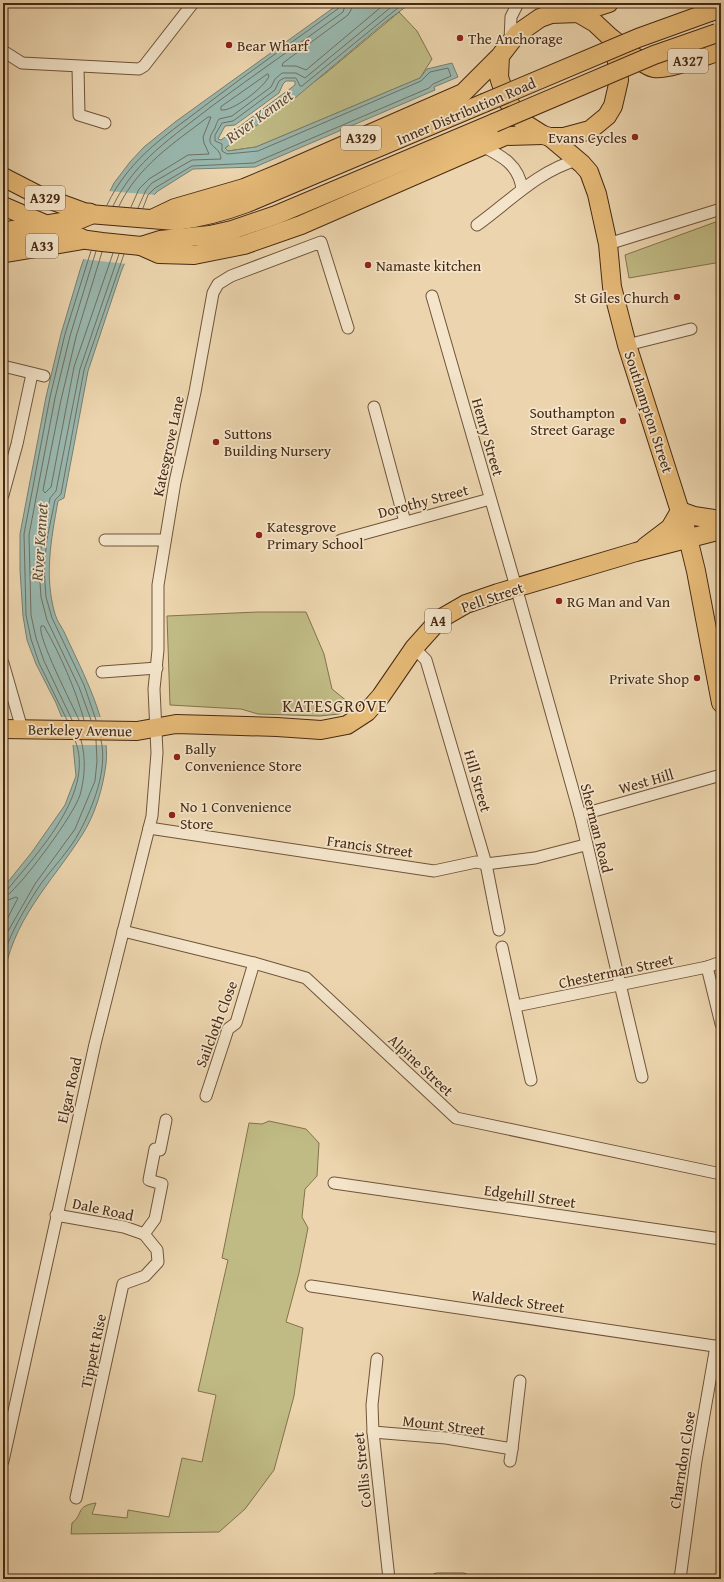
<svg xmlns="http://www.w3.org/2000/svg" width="724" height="1582" viewBox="0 0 724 1582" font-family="'Gentium Book Plus',serif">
<rect width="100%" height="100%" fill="#ecd5ae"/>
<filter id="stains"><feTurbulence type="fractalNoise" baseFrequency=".005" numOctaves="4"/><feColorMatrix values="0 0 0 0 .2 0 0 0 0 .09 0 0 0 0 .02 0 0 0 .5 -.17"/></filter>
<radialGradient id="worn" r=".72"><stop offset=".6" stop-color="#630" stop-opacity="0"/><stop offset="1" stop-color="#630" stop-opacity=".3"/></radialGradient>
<g fill="#c0bb85" stroke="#84724c">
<path d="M399,12L417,31L432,59L420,78L256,147L228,151L225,148L326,73Z"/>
<path d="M721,220V262L629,278L625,255Z"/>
<path d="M258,612H306L324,654L332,689L353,706L339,714L320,716L258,714L241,709L170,705L167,616Z"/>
<path d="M269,1121L306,1129L319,1143L317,1176L305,1189L302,1217L308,1228L299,1273L286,1322L303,1328L294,1396L274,1470L245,1509L219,1532L71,1534L72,1523C84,1514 75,1506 96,1503L92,1514L127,1518L128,1510L169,1517L182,1458L202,1462L216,1395L198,1391L228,1260L222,1258L249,1123L262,1124Z"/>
</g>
<path fill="#99b8af" stroke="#787f70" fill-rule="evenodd" d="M340,3H411L384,23L295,98L225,148L228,151L256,147L420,78L427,69L452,63L458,77L434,87L435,90L255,167L193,169L158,191L152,197L121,272L88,371L64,498L58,501C51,540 44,576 55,614C57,622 63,628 66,636C82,671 111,725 106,764C103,788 95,815 82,835C51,884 11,920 3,982V888L32,852L65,805L76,776L73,745L56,703L36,664L27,640L23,616L20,570V534L46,397L61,334L80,270L101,209L114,183L130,162L144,147L175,122ZM286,81H295V85L228,135L221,140L218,139L225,126L235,125L279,93L283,84Z"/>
<g fill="#ecd5ae">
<path d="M108,191L156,195L154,198L127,264L82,259L99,209Z"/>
<path d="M59,717H101L108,745H71Z"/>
</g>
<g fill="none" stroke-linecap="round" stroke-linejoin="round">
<g stroke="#707060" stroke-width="1">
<path d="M352,3L351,10L348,15L283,63L282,66H296L306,70L386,3"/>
<path d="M268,74L269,76C265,87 232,112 221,110V107Z"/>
<path d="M107,205C130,156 170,133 211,101C253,69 297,39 339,8L341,3"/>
<path d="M113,206C134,161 174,136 212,106C255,74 299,44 343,12L346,3"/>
<path d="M119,206C138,166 174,143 208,117H211L203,137L204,143L209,154L188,155L149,179L139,189L131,207"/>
<path d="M138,208L146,190L152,183L178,168L192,160L221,159C220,143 201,149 215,128C216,125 217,122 219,119L232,116L271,87L275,79L282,73H296L305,78L396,3"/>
<path d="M143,208L148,195L155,188L192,166L254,163L429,88L433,84L451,76L448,68L430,72L421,81L258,151L227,154L222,151V144L215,141V135L222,123L233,121L275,90L279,81L284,78H296L300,86H302L404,3"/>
<path d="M102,252L76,337L61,400L43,490L45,493L51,487L74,367L113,253"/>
<path d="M67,720L39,663L31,639L26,615L24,534L50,397L65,334L91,251"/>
<path d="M72,720L44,661L36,638L31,615L29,535L55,398L70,336L96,251"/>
<path d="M79,720C72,704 37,637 41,626H44C61,656 75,688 84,720"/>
<path d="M91,720L79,687L47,620L41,597L39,568L42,539L50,498L56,491L80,369L119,254"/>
<path d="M96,720L84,685L52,618L46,597L44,568L47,539L55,500L61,494L84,370L124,254"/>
<path d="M3,891L8,889C38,852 96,792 75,740"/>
<path d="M3,896C6,895 9,895 11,892C28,876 73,816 80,795C85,777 86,758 81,740"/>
<path d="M3,902L16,897L18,898L3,927"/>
<path d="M3,940L35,884L75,829L95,781L97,761L96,740"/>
<path d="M3,956C11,932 24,910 38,888C51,869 69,852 80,831C93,806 108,770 101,740"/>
</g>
<defs>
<g id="street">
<path d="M510,41L511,17L518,3"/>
<path d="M3,51L22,63L139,69L144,66L193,3"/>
<path d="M78,67L79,115L105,123"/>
<path d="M482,146C502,156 519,165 522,189"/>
<path d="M477,225C509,202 538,171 577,160"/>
<path d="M608,244L721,209"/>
<path d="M432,296L516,587L580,815L642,1077"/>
<path d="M627,345L691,329"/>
<path d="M3,366L44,376"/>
<path d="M374,407L405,522"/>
<path d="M3,495L17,444L32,374"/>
<path d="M105,540H165"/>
<path d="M341,540L490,499"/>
<path d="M414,648L426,660L486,864L499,930"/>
<path d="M3,663L22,729"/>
<path d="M102,672L157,668"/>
<path d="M580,815L721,775"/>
<path d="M149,828L434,871L476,862L486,864L535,858L585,845"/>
<path d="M123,931L254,963L306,978L456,1118L721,1174"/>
<path d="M502,947L531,1080"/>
<path d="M707,967L721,1024"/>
<path d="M516,1006L707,967L721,962"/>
<path d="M206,1096L228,1029L236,1023L254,963"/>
<path d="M334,1183L721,1239"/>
<path d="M56,1215L124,1227L144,1234"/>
<path d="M144,1234L155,1219L162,1184L149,1180L155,1149L160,1150L166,1120"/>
<path d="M311,1286L721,1347"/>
<path d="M377,1359L372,1405L373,1432L389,1579"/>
<path d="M373,1432L446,1438L512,1449L520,1381"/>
<path d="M3,1461L95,1044L152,816L157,753L154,689L158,650V585L175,482L195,392L213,293L218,284L231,276L321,242L348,328"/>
<path d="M510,1461L512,1449"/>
<path d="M76,1498L123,1284L145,1276L158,1262L157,1250L144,1234"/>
<path d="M437,1579H463"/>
<path d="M680,1579L696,1461L716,1346"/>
</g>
<g id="primary">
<path d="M710,12L721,8"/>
<path d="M578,13L609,3"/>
<path d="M611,38C623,46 641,65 654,68C666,71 707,55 721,51"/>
<path d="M550,137L582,164L589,172L597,194L608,244L612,287L627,345L686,530L696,571L721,703"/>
<path d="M3,177L40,196L89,214L175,221C200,218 223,212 247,203L484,103"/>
<path d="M3,206L80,239L102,242L141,246L160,240L210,235L232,230L276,215L494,123"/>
<path d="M154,218L175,208L244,188L280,173L463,93L500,56L517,34L540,18L551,14L578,13L595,23L611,38L618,66L619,80L613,106L607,116L590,130L564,137H550L543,135L524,123L506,99L499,77L500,56"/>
<path d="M141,246L159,254L194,255L244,245L301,225L505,136L543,135"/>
<path d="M680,511L694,516L721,520"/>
<path d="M645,547L670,528L680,511"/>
<path d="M3,729L137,731L176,724L277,727L321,730L347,725L367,712L381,696L414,648L440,619L466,604L498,593L636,552L721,530"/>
</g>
<g id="highway">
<path d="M3,233L70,222L89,214"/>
<path d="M3,252L80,239"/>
</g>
</defs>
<use href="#street" stroke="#705439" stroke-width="13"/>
<use href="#primary" stroke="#472912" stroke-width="20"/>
<use href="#highway" stroke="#472912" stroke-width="23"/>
<use href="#street" stroke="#f3e4ca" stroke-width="11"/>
<use href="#primary" stroke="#e6ba77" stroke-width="18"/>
<use href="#highway" stroke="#e6ba77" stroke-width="21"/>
<defs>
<g id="primary-bridge">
<path d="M484,103L638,38L710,12"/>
<path d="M494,123L654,55L717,33"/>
</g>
</defs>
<use href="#primary-bridge" stroke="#472912" stroke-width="20" stroke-linecap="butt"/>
<use href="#primary-bridge" stroke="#e6ba77" stroke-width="18"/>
</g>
<g fill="#8f2418" stroke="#f3e4ca" stroke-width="1.5">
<circle cx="460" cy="38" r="4"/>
<circle cx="229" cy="45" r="4"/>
<circle cx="635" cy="137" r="4"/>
<circle cx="368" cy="265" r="4"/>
<circle cx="677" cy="297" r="4"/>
<circle cx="623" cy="421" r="4"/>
<circle cx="216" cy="442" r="4"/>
<circle cx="259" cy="535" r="4"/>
<circle cx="559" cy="601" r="4"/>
<circle cx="697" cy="678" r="4"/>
<circle cx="177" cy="757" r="4"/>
<circle cx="172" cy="815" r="4"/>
</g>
<g text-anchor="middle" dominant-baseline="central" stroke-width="3.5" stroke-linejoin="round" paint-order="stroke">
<g fill="#f3e4ca" stroke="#7b6149" stroke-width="1">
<rect x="668" y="49" width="40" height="24" rx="3"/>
<rect x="341" y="126" width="40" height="24" rx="3"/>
<rect x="25" y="186" width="40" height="24" rx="3"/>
<rect x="26" y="234" width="32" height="24" rx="3"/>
<rect x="425" y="609" width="26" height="24" rx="3"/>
</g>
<g font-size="14" font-weight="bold" fill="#472912">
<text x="688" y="61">A327</text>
<text x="361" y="138">A329</text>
<text x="45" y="198">A329</text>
<text x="42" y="246">A33</text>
<text x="438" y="621">A4</text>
</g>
<g font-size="15" fill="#472912" stroke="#f3e4ca" text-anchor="start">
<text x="468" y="38">The Anchorage</text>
<text x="237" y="45">Bear Wharf</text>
<text x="627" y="137" text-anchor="end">Evans Cycles</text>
<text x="376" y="265">Namaste kitchen</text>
<text x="669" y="297" text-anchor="end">St Giles Church</text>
<text x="615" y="412" text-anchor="end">Southampton<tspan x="615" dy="17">Street Garage</tspan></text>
<text x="224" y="433">Suttons<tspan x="224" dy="17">Building Nursery</tspan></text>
<text x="267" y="526">Katesgrove<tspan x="267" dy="17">Primary School</tspan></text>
<text x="567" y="601">RG Man and Van</text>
<text x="689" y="678" text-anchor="end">Private Shop</text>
<text x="185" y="748">Bally<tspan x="185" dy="17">Convenience Store</tspan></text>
<text x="180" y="806">No 1 Convenience<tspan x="180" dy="17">Store</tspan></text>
</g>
<g font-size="15" fill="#472912" stroke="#f3e4ca">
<text transform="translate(466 111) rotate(-23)">Inner Distribution Road</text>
<text transform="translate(649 412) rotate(72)">Southampton Street</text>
<text transform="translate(488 437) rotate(74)">Henry Street</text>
<text transform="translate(168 446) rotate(-78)">Katesgrove Lane</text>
<text transform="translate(423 501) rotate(-15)">Dorothy Street</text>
<text transform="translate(492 597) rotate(-19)">Pell Street</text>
<text transform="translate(80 730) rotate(1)">Berkeley Avenue</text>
<text transform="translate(478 781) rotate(74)">Hill Street</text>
<text transform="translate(646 781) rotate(-16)">West Hill</text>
<text transform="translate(597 828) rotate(76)">Sherman Road</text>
<text transform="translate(370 846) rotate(8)">Francis Street</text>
<text transform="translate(616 971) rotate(-12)">Chesterman Street</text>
<text transform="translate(216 1024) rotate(-69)">Sailcloth Close</text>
<text transform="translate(421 1065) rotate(43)">Alpine Street</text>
<text transform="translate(69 1090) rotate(-77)">Elgar Road</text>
<text transform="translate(530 1196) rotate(8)">Edgehill Street</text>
<text transform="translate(103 1209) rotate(12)">Dale Road</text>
<text transform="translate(518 1301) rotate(8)">Waldeck Street</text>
<text transform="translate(93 1351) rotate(-78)">Tippett Rise</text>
<text transform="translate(444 1425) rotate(7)">Mount Street</text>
<text transform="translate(682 1460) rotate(-81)">Charndon Close</text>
<text transform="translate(362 1470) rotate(-96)">Collis Street</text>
</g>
<g font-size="16" font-style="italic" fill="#5c4d39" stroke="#f3e4ca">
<text transform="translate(259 116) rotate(-36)">River Kennet</text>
<text transform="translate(39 542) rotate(-86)">River Kennet</text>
</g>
<g font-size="17" letter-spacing="1" fill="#472912" stroke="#f3e4ca">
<text x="335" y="705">KATESGROVE</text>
</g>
</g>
<rect width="724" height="1582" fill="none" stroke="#ecd5ae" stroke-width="16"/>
<rect x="4" y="4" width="716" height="1574" fill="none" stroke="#472912" stroke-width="2"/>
<rect x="8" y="8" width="708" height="1566" fill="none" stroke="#472912"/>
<rect width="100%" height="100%" filter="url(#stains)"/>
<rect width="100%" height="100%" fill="url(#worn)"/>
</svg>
